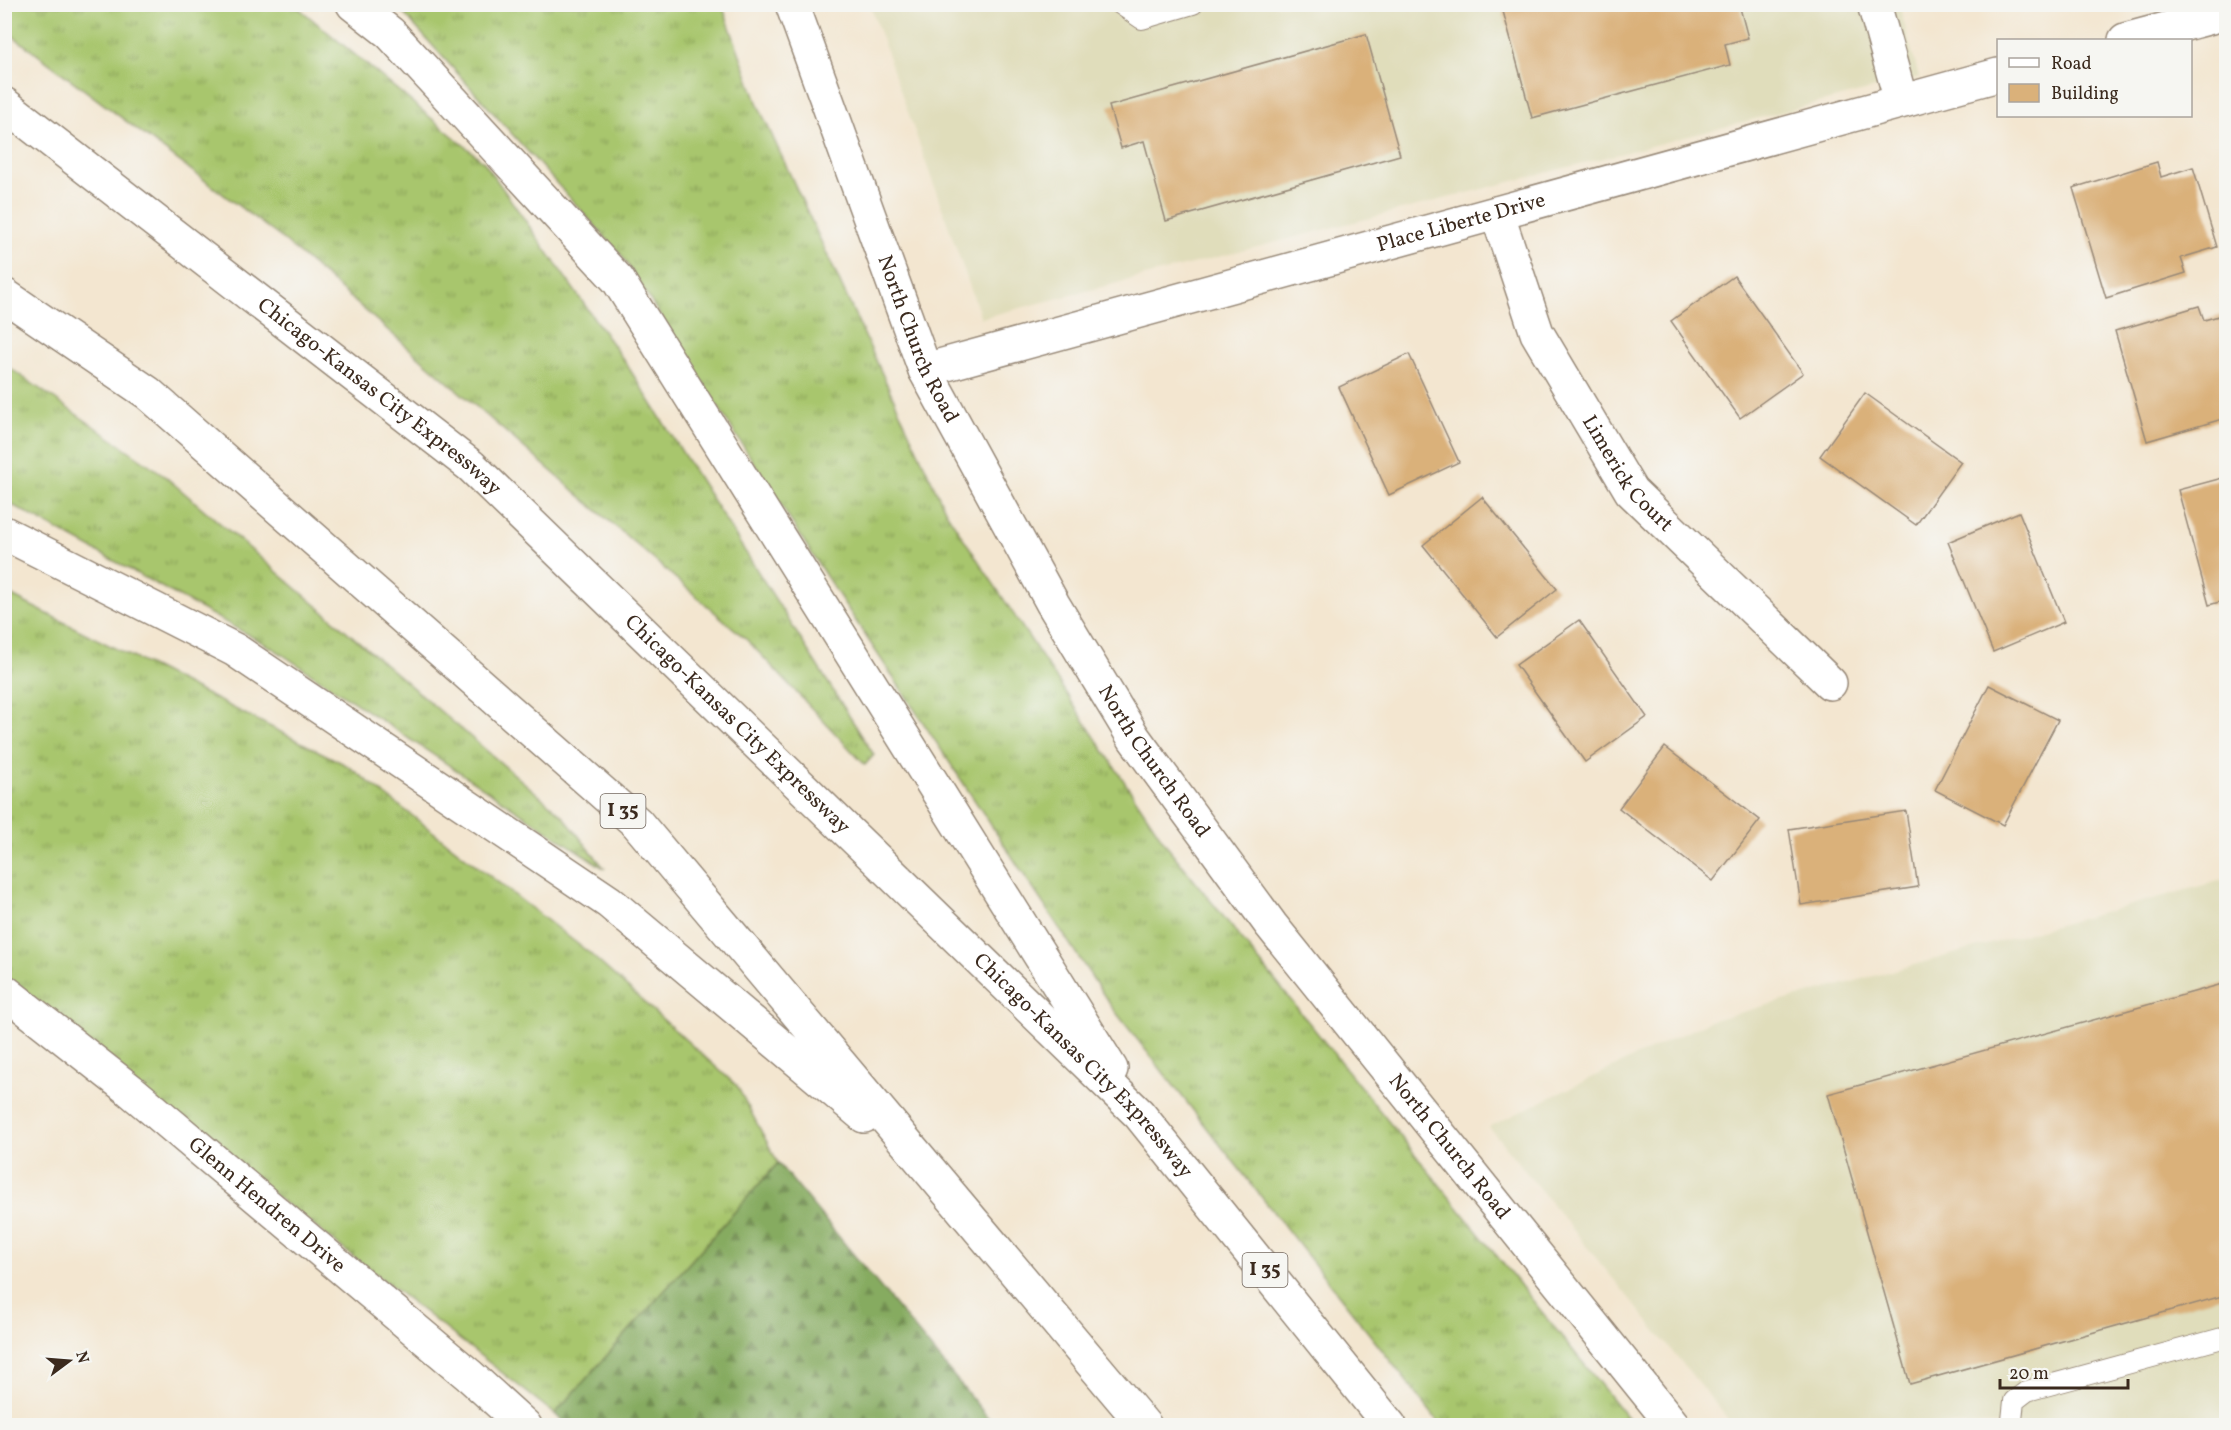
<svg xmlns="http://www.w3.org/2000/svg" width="2231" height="1430" viewBox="0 0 2231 1430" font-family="Vollkorn,serif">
<defs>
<pattern id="grass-tufts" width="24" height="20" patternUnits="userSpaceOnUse" patternTransform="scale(1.5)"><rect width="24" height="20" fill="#a8c66d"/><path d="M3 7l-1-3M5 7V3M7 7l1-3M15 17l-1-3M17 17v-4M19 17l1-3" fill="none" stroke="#8aa159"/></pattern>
<pattern id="forest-firs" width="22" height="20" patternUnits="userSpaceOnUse" patternTransform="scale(1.5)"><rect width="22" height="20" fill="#86ab60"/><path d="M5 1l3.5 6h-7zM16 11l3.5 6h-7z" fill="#6f8b4f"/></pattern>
</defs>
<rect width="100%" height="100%" fill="#f6f6f2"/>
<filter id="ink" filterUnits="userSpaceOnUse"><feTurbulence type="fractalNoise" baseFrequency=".0167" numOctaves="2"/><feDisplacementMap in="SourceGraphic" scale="12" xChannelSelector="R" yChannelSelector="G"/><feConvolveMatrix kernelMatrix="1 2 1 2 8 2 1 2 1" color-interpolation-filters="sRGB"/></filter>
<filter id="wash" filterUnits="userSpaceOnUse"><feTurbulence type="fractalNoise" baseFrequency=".008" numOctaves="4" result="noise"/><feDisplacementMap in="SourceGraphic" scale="24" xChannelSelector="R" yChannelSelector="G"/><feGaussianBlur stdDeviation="1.35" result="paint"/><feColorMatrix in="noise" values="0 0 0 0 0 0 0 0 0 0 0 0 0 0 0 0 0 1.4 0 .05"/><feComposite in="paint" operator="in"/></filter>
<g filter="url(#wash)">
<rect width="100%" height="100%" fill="#f3e6d0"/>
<g fill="#e0ddbb">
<path d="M870,5H1899L1919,77L981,318Z"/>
<path d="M2226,879V1425H1733L1489,1127L1710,1021Z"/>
</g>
<g fill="url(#grass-tufts)" stroke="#727846" stroke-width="1.5">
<path d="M4,5H295L484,162L627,365L874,755L865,765L747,640L280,237L5,30Z"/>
<path d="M396,5H722L758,105L946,512L1169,849L1633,1425H1441L1111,1006L826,576L622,256Z"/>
<path d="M4,364L161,473L562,815L605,869L274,649L5,501Z"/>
<path d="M4,592L348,766L588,952L737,1086L778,1163L555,1414L5,985Z"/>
</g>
<path fill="url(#forest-firs)" stroke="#606a3f" stroke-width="1.5" d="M778,1163L994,1425L567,1426L555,1414Z"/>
<g id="blocks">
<g fill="#dab17a">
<path d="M1501,4H1739L1748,38L1725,44L1730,65L1532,118Z"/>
<path d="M1366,34L1400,155L1166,221L1144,141L1121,148L1109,106Z"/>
<path d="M2157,162L2161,177L2193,167L2217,247L2181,258L2186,273L2106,298L2073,188Z"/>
<path d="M1734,276L1803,373L1740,418L1671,321Z"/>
<path d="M2199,306L2204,320L2226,314V402L2223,403L2226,418L2147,441L2115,331Z"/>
<path d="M1409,354L1459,462L1389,495L1339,387Z"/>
<path d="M1865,393L1961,462L1916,525L1820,456Z"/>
<path d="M2226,477V600L2209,605L2178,490Z"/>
<path d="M1482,497L1557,589L1497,637L1423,545Z"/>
<path d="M2019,512L2064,622L1993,652L1948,542Z"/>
<path d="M1579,620L1647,717L1585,762L1516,665Z"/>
<path d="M1989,685L2058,720L2003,825L1935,790Z"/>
<path d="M1665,747L1760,820L1713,881L1619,808Z"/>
<path d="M1906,811L1918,887L1801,905L1789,829Z"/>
<path d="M2226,983V1295L1910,1384L1828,1094Z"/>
</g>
</g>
</g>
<g filter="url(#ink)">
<use href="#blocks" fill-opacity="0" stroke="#978877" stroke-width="1.5"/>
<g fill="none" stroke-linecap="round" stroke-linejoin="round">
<defs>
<g id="service">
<path d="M1120,4L1142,19L1193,4"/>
<path d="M2015,1426L2012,1420L2014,1401L2027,1391L2226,1337"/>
</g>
<g id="minor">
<path d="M1874,4L1901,101"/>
<path d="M2125,40L2226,13"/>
<path id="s1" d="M1497,213L1537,333L1631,491L1830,683"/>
<path id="s2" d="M925,370L1998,75"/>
</g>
<g id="tertiary">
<path id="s3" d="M4,991L130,1090L470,1376L525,1426"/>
</g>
<g id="secondary">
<path id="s4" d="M792,4L925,370L1053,604L1134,738L1271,925L1674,1426"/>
</g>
<g id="motorway">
<path d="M353,4L390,33L618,280L1111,1069"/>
<path id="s5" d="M4,104L471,466L1139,1114L1390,1426"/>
<path d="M4,295L148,393L637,823L1145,1426"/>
<path d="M4,533L235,650L609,902L864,1116"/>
</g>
</defs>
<use href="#service" stroke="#978877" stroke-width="22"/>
<use href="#minor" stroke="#978877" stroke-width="36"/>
<use href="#tertiary" stroke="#978877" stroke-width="36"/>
<use href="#secondary" stroke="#978877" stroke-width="36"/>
<use href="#motorway" stroke="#978877" stroke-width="36"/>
<use href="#service" stroke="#fff" stroke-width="20"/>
<use href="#minor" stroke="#fff" stroke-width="33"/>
<use href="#tertiary" stroke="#fff" stroke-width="33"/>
<use href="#secondary" stroke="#fff" stroke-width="33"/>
<use href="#motorway" stroke="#fff" stroke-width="33"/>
</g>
</g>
<g text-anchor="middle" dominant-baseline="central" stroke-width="5" stroke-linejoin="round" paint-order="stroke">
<g fill="#f6f6f2" stroke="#73675e" stroke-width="1.5">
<rect x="600.5" y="794" width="45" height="34" rx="4.5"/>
<rect x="1242.5" y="1253" width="45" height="34" rx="4.5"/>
</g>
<g font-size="20" font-weight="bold" fill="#3b2a1e">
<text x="623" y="811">I 35</text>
<text x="1265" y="1270">I 35</text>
</g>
<g font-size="21" fill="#3b2a1e" stroke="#f6f6f2">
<text stroke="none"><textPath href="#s2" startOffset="556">Place Liberte Drive</textPath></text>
<text stroke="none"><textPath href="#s4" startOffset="358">North Church Road</textPath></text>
<text stroke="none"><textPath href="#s5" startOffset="476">Chicago-Kansas City Expressway</textPath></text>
<text stroke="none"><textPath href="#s1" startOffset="294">Limerick Court</textPath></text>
<text stroke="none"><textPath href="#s5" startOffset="962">Chicago-Kansas City Expressway</textPath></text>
<text stroke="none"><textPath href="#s4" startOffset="843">North Church Road</textPath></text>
<text stroke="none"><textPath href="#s5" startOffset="1448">Chicago-Kansas City Expressway</textPath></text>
<text stroke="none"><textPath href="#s4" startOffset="1329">North Church Road</textPath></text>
<text stroke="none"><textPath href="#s3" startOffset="339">Glenn Hendren Drive</textPath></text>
</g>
</g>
<rect width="2231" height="1430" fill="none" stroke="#f6f6f2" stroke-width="24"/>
<rect x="1997" y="39" width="195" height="78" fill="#f6f6f2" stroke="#aba49d" stroke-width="1.5"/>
<rect x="2009" y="58" width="30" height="9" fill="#ffffff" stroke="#aba49d" stroke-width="1.5"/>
<text x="2051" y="69" font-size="18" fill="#3b2a1e">Road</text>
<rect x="2009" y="84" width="30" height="18" fill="#dab17a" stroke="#aba49d" stroke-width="1.5"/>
<text x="2051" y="99" font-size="18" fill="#3b2a1e">Building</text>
<g transform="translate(69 1361) rotate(74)" stroke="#f6f6f2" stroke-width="4.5" paint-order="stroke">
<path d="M0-4.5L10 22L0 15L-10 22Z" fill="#3b2a1e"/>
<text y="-9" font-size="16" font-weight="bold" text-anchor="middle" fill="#3b2a1e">N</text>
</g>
<path d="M2000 1379v9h128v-9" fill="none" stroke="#3b2a1e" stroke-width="3"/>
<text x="2009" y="1379" font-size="18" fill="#3b2a1e" stroke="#f6f6f2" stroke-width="4.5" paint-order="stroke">20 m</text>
</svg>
